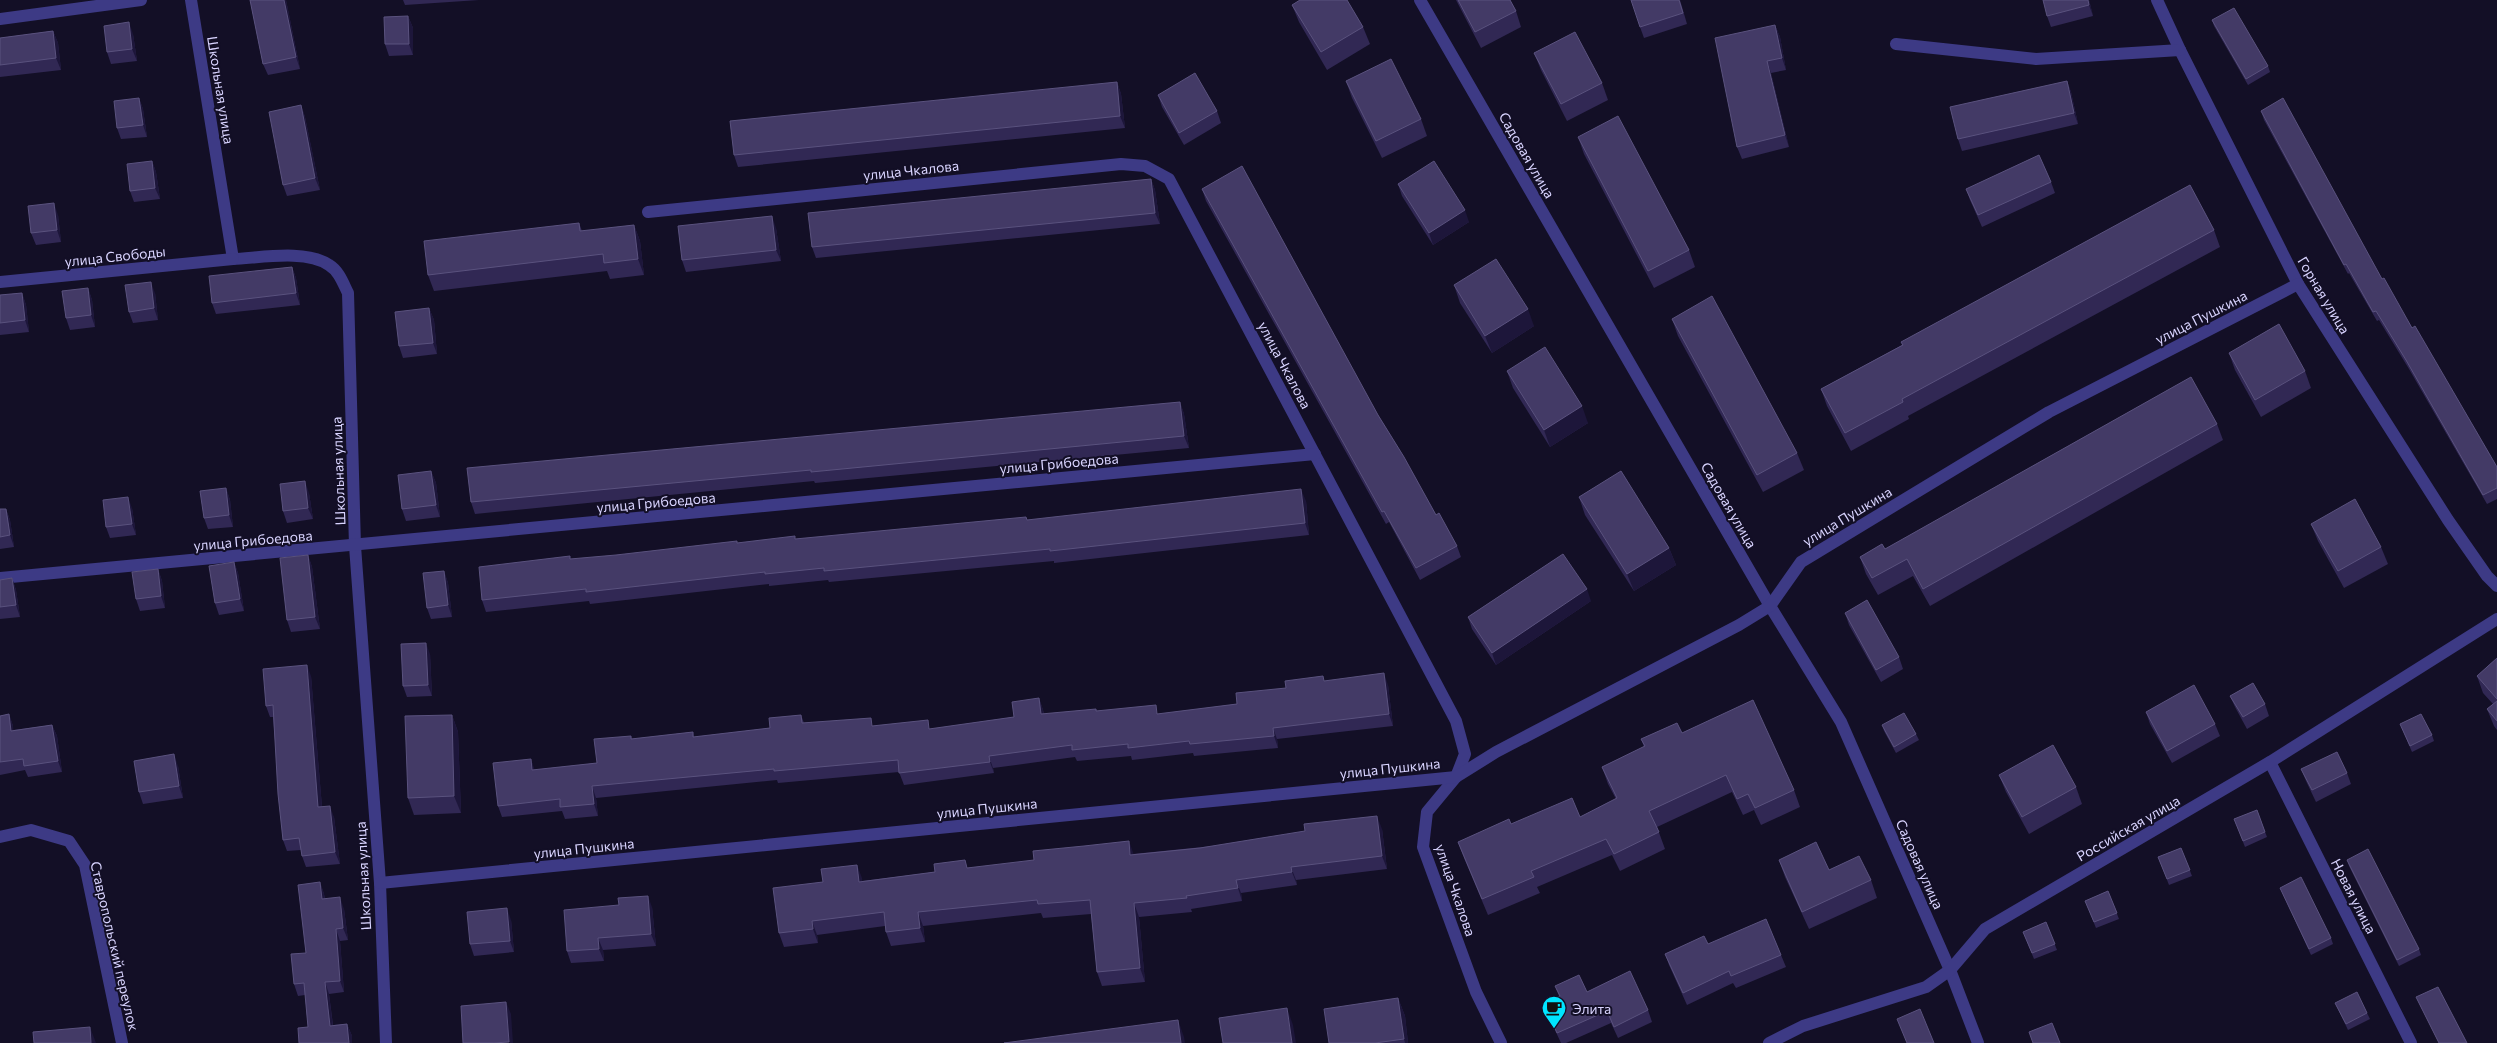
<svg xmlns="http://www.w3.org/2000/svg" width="2497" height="1043" viewBox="0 0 2497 1043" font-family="Commissioner,sans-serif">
<rect width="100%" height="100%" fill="#130f26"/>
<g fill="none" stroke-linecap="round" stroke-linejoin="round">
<g stroke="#3d3a85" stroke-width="12">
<path d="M191,0L233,259C259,258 306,249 329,265C339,271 343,283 348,293L355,546L380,883L386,1043"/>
<path d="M1420,0L1770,606L1841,722L1950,970L1978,1043"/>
<path d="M2157,0L2180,50L2298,284L2448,520L2487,576L2497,586"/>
<path d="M0,19L141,0"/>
<path d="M1896,44L2036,59L2180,50"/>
<path d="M648,212L1121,164L1145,166L1169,179L1456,721L1465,754L1456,777L1427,812L1423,847L1476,992L1501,1043"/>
<path d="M0,282L233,259"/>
<path d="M0,578L1315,454"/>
<path d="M2270,762L2411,1043"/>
<path d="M0,837L31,830L69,841L85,865L122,1043"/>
<path d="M380,883L1456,777L1496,752L1739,625L1770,606L1801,562L2049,412L2298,284"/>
<path d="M1769,1043L1803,1026L1926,987L1950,970L1985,929L2270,762L2497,619"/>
</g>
</g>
<g fill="#312854">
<path d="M250,0H286L300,69L268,75L263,64Z"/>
<path d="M403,0H479L405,5Z"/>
<path d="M1456,0H1510L1516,11L1521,27L1481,48Z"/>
<path d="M1680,0L1687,24L1644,38L1640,27Z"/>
<path d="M2089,0L2093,16L2051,27L2047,16Z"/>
<path d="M1292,5L1363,27L1370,44L1327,70L1299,22Z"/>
<path d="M408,16L413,28V55L389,56L385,44Z"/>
<path d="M2212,20L2268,66L2270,72L2248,85L2214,26Z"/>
<path d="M1775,25L1780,37L1786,70L1771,73L1789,147L1742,159L1737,147Z"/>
<path d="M53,31L58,43L61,70L0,77V38Z"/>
<path d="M133,34L137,61L111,64L107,52Z"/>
<path d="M1534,53L1602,83L1608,100L1567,121L1541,70Z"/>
<path d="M1346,81L1421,119L1427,136L1382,158L1352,98Z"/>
<path d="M2067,81L2071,92L2078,124L1962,151L1958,139Z"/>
<path d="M1117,82L1121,94L1125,128L738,167L734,155Z"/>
<path d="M1158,95L1217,111L1221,123L1184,145L1162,107Z"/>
<path d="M139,98L143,109L147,137L121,139L117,128Z"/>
<path d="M301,105L305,117L320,190L287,196L283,185Z"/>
<path d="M2261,111L2382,279L2497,467V499L2487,504L2409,369L2379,320L2377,321L2349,273L2348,274L2264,120Z"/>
<path d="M1578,137L1689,250L1695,267L1654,288L1584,154Z"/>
<path d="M152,161L156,172L160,199L134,202L130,191Z"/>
<path d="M1151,179L1155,190L1160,224L816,258L812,247Z"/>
<path d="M2051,182L2055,193L1982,227L1970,200L1966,189Z"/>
<path d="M1398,184L1469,222L1433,245L1402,196Z"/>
<path d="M1202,189L1378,415L1436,515L1457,546L1461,557L1420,580L1389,522L1386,524L1206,201Z"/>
<path d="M58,215L61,242L36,245L31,233Z"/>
<path d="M579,223L582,231L634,225L640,241L644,275L610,279L607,271L434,291L428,275Z"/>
<path d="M776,228L781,261L686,272L682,260Z"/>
<path d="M2214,230L2220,247L1908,416L1909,419L1851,451L1827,406L1821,389L1902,345L1901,342Z"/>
<path d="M292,267L296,278L300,305L216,314L212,303Z"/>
<path d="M1454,285L1534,326L1492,353L1460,303Z"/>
<path d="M88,288L92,300L95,327L70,330L66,318Z"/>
<path d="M22,293L26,305L29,332L0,335V295Z"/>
<path d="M155,293L158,320L133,323L129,312Z"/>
<path d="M429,308L434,320L437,354L403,358L399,346Z"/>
<path d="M1672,319L1797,453L1804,470L1763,492L1678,336Z"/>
<path d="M2229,353L2305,371L2311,388L2261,417L2235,370Z"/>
<path d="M1507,371L1588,423L1550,447L1513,388Z"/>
<path d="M1180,402L1184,414L1189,448L815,483L814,481L475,514L471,502Z"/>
<path d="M2217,424L2223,440L1930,606L1913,576L1878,595L1866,574L1860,557L1885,549Z"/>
<path d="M431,471L436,483L440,517L406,521L402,509Z"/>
<path d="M226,488L230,500L233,527L208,529L204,518Z"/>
<path d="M309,493L313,519L287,523L283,511Z"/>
<path d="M1579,497L1669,548L1676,565L1634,591L1585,515Z"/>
<path d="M1306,501L1309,535L1054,563V561L829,582L828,580L769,586V584L590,604L589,601L486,612L482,600L738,543L796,539L1027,520Z"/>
<path d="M132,508L136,535L110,538L106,527Z"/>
<path d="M0,509H6L10,520L14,547L0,549Z"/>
<path d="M2311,524L2381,547L2388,564L2344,588L2318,541Z"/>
<path d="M308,555L312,567L320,629L291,632L287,620Z"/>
<path d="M234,562L238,573L244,611L219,615L215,603Z"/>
<path d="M158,569L162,581L165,608L140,611L136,599Z"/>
<path d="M444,571L448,583L452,617L431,619L427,608Z"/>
<path d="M12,578L16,590L20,617L0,619V580Z"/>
<path d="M1591,601L1496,665L1472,629L1468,617Z"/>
<path d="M1845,613L1899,657L1903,669L1881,682L1849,625Z"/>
<path d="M430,654L432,696L407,697L403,686Z"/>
<path d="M2497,658V730L2494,726L2487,709L2493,704L2483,693L2477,676Z"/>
<path d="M311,676L322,807L334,817L340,864L306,867L302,856L301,850L287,851L283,840L273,717H270L266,706Z"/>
<path d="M1325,681L1388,685L1393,726L1277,739L1278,748L1194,756L1193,753L1132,760L1131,756L1077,761L1075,757L993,768L994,773L904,785L899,772L778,783L777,780L596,798L598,816L565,819L562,811L502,817L498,806L531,759L534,770L597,763L631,736L632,739L693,732L694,737L770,728L801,715L804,723L931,729L1014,717L1039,698L1043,710L1044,714L1096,709L1097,711L1159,714L1237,704L1286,688Z"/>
<path d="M2230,696L2265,704L2269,716L2247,729L2235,707Z"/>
<path d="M2146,712L2215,724L2220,736L2172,763L2150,724Z"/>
<path d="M9,714L13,726V730L52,725L57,736L62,772L28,777L25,770L0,775V716Z"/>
<path d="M452,715L458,732L461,813L414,815L408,798Z"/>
<path d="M2400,724L2432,735L2434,741L2412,752Z"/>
<path d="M1882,725L1916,734L1919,740L1896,753L1884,731Z"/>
<path d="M1682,733L1794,790L1800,807L1761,825L1754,810L1743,815L1732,792L1657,827L1665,849L1620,871L1612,855L1537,887L1540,893L1488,915L1464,858L1458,842L1511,824L1580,817L1616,799L1608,784L1602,767L1644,747L1641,739Z"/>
<path d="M178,766L183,798L143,804L139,792Z"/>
<path d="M2301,769L2347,773L2351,784L2316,802L2306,781Z"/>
<path d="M1999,775L2076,787L2082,804L2029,834L2006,792Z"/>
<path d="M2257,810L2267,837L2245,847L2234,819Z"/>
<path d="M1382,829L1387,869L1296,880L1297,885L1241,893L1242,901L1191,909L1192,912L1139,917L1145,982L1102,986L1097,972L1091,914L1043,918L1041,913L923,926L925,942L891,946L886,932L885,926L817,935L818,943L784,947L779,933L823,882L857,865L862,881L968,868L1133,854Z"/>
<path d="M2181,848L2192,876L2169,885L2158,857Z"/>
<path d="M1779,860L1829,870L1871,880L1877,898L1809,929L1785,877Z"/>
<path d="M2347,860L2419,949L2421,955L2399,966L2349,866Z"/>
<path d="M320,882L324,894L325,899L344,909L348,940L340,941L344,992L329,994L333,1025L347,1024L352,1036L308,1027L305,995L298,996L294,984L306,953Z"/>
<path d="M2280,888L2331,938L2333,944L2311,955Z"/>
<path d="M2108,891L2119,919L2096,928L2085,901Z"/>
<path d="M652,907L656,946L603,950L604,961L571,963L567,951Z"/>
<path d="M511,920L514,952L474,956L470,944Z"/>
<path d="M2046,922L2057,950L2034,959L2023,932Z"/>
<path d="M1708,944L1781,955L1786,967L1736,988L1733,983L1687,1005L1669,965L1665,954Z"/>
<path d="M1555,986L1587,992L1648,1010L1652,1022L1618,1038L1611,1023L1566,1043H1561L1548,1015L1544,1003L1559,996Z"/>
<path d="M2416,997L2467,1043H2439Z"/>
<path d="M1398,998L1405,1016L1408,1043H1329Z"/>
<path d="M2335,1003L2367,1013L2370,1019L2348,1030Z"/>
</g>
<g fill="#1d163a">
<path d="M284,0H286L300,69L296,57Z"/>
<path d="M2088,0H2089L2093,16L2089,5Z"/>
<path d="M408,16L413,28V55L409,44Z"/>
<path d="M129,22L133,34L137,61L132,49Z"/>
<path d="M1775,25L1780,37L1786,70L1782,58Z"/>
<path d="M53,31L58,43L61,70L56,58Z"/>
<path d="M1767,61L1771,73L1789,147L1785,135Z"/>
<path d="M2067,81L2071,92L2078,124L2074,113Z"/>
<path d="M1117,82L1121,94L1125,128L1120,116Z"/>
<path d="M139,98L143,109L147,137L143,125Z"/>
<path d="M301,105L305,117L320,190L315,178Z"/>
<path d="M152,161L156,172L160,199L155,188Z"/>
<path d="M1151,179L1155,190L1160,224L1155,213Z"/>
<path d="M54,203L58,215L61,242L57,230Z"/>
<path d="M1465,210L1469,222L1433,245L1429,233Z"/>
<path d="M772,216L776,228L781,261L776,250Z"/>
<path d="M634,225L640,241L644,275L638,259Z"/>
<path d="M292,267L296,278L300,305L296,293Z"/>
<path d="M151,282L155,293L158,320L154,308Z"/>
<path d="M88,288L92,300L95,327L91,315Z"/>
<path d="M22,293L26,305L29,332L25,320Z"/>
<path d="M429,308L434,320L437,354L433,343Z"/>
<path d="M1528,309L1534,326L1492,353L1485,336Z"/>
<path d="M1180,402L1184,414L1189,448L1184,436Z"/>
<path d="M1582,406L1588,423L1550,447L1544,430Z"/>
<path d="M431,471L436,483L440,517L436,505Z"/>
<path d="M305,481L309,493L313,519L308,508Z"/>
<path d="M226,488L230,500L233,527L229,515Z"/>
<path d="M1301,489L1306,501L1309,535L1305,523Z"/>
<path d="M128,497L132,508L136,535L132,524Z"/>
<path d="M6,509L10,520L14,547L10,535Z"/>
<path d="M1669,548L1676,565L1634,591L1627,574Z"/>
<path d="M308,555L312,567L320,629L315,617Z"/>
<path d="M234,562L238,573L244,611L240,599Z"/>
<path d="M158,569L162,581L165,608L161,596Z"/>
<path d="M444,571L448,583L452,617L448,605Z"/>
<path d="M12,578L16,590L20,617L16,605Z"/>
<path d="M1587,589L1591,601L1496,665L1492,653Z"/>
<path d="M426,643L430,654L432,696L428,685Z"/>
<path d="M307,665L311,676L323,819L318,807Z"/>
<path d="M1384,673L1388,685L1393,726L1389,714Z"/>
<path d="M1039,698L1043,710L1046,726L1041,714Z"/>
<path d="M9,714L13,726L15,742L11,731Z"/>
<path d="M452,715L458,732L461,813L454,796Z"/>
<path d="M52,725L57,736L62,772L58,761Z"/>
<path d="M1273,728L1277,739L1278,748L1274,736Z"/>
<path d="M174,754L178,766L183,798L179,786Z"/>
<path d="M989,756L993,768L994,773L990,762Z"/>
<path d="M531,759L535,771L532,770Z"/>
<path d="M592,786L596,798L598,816L594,804Z"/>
<path d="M330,806L334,817L340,864L335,852Z"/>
<path d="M1377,816L1382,829L1387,869L1382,856Z"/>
<path d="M1129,841L1134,855H1130Z"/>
<path d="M857,865L862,878L864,895L859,882Z"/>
<path d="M1291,867L1296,880L1297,885L1292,872Z"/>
<path d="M1236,880L1241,893L1242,901L1238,888Z"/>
<path d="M320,882L324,894L326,911L322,899Z"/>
<path d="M648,896L652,907L656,946L651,934Z"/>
<path d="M340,897L344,909L348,940L343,928Z"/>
<path d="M1134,903L1139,917L1145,982L1140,968Z"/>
<path d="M507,908L511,920L514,952L510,941Z"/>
<path d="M918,912L923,926L925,942L920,928Z"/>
<path d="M812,921L817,935L818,943L813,929Z"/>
<path d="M336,929L340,941L344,992L340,981Z"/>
<path d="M598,938L603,950L604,961L599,949Z"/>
<path d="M325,982L329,994L334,1037L330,1026Z"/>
<path d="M1398,998L1405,1016L1408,1043H1405L1404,1039Z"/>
<path d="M506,1002L511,1014L513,1043H510L509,1042Z"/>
<path d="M1287,1008L1293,1025L1296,1043H1292Z"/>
<path d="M1178,1020L1184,1037L1185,1043H1181Z"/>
<path d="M347,1024L352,1036V1043H349Z"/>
<path d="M90,1027L96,1043H91Z"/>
</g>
<g fill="#433a66" stroke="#5a527e">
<path d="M250,0H284L296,57L263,64Z"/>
<path d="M1300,0H1347L1363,27L1321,52L1292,5Z"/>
<path d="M1458,0H1510L1516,11L1475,32Z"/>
<path d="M1631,0H1679L1683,13L1640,27Z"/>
<path d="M2043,0H2088L2089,5L2047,16Z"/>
<path d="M2234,8L2268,66L2246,79L2212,20Z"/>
<path d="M408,16L409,44H385L384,17Z"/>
<path d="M129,22L132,49L107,52L104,26Z"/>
<path d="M1775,25L1782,58L1767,61L1785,135L1737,147L1715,38Z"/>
<path d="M53,31L56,58L0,65V38Z"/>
<path d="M1575,32L1602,83L1561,104L1534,53Z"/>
<path d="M1391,59L1421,119L1376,141L1346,81Z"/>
<path d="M1195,73L1217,111L1179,133L1158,95Z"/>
<path d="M2067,81L2074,113L1958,139L1950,107Z"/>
<path d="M1117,82L1120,116L734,155L730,121Z"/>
<path d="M139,98L143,125L117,128L114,101Z"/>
<path d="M2283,98L2382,279L2384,278L2412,328L2415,326L2497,467V488L2483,495L2406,360L2376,311L2373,312L2346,264L2344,265L2261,111Z"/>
<path d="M301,105L315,178L283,185L269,112Z"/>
<path d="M1618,116L1689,250L1648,271L1578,137Z"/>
<path d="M2039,155L2051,182L1978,215L1966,189Z"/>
<path d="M152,161L155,188L130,191L127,164Z"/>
<path d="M1434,161L1465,210L1429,233L1398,184Z"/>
<path d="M1242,166L1378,415L1404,457L1436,515L1439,513L1457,546L1416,568L1384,511L1382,512L1202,189Z"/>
<path d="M1151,179L1155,213L812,247L808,213Z"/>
<path d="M2190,185L2214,230L1902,399L1903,402L1845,433L1821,389L1903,345L1901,342Z"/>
<path d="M54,203L57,230L31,233L28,206Z"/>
<path d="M772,216L776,250L682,260L678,226Z"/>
<path d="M579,223L580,231L634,225L638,259L604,263L603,254L428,275L424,241Z"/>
<path d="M1496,259L1528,309L1485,336L1454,285Z"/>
<path d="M292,267L296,293L212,303L209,276Z"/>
<path d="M151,282L154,308L129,312L125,285Z"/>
<path d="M88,288L91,315L66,318L62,291Z"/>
<path d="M22,293L25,320L0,323V295Z"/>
<path d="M1712,296L1797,453L1757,475L1672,319Z"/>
<path d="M429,308L433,343L399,346L395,312Z"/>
<path d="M2279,324L2305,371L2255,400L2229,353Z"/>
<path d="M1545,347L1582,406L1544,430L1507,371Z"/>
<path d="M2191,377L2217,424L1923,589L1907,559L1872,578L1860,557L1882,544L1885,549Z"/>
<path d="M1180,402L1184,436L811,472V470L471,502L467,468Z"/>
<path d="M431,471L436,505L402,509L398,475Z"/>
<path d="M1621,471L1669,548L1627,574L1579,497Z"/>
<path d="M305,481L308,508L283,511L280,484Z"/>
<path d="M226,488L229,515L204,518L200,491Z"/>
<path d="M1301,489L1305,523L1050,551V549L824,571V568L765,574V572L586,592V589L482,600L479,567L570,556V559L616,555L737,541V543L795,536V539L1026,517L1027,520Z"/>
<path d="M128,497L132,524L106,527L103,500Z"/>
<path d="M2355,499L2381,547L2338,571L2311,524Z"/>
<path d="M0,509H6L10,535L0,537Z"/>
<path d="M1563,554L1587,589L1492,653L1468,617Z"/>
<path d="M308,555L315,617L287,620L280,558Z"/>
<path d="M234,562L240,599L215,603L209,566Z"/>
<path d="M158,569L161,596L136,599L132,572Z"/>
<path d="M444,571L448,605L427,608L423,573Z"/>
<path d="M12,578L16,605L0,607V580Z"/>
<path d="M1867,600L1899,657L1876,670L1845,613Z"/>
<path d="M426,643L428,685L403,686L401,644Z"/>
<path d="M2497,658V699L2477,676Z"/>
<path d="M307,665L318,807L330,806L335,852L302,856L299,838L283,840L278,794L273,705L266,706L263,669Z"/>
<path d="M1384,673L1389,714L1273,728L1274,736L1190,744L1189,741L1128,748V744L1072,750V745L989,756L990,762L899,773L898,760L774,771V769L592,786L594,804L560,807V799L498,806L493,763L531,759L532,770L597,763L594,739L631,736V739L693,732V737L770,728L769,718L801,715L802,723L871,718L872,726L928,720L929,729L1014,717L1012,702L1039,698L1041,714L1096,709V711L1156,705L1157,714L1237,704L1236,693L1286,688L1285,681L1323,676L1324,681Z"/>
<path d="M2253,683L2265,704L2243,717L2230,696Z"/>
<path d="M2194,685L2215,724L2167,751L2146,712Z"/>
<path d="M1753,700L1794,790L1755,808L1748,794L1737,799L1726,775L1649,811L1659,832L1614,854L1606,839L1531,871L1534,877L1482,899L1458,842L1509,819L1511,824L1572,798L1580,817L1617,798L1602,767L1645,746L1641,739L1677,723L1682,733Z"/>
<path d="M2497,701V721L2487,709Z"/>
<path d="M1904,713L1916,734L1894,747L1882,725Z"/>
<path d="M9,714L11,731L52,725L58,761L24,766L23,759L0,762V716Z"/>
<path d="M2421,714L2432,735L2410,746L2400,724Z"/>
<path d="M452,715L454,796L408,798L405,716Z"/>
<path d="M2053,745L2076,787L2022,817L1999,775Z"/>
<path d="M2337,752L2347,773L2312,790L2301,769Z"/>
<path d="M174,754L179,786L139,792L134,761Z"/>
<path d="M2257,810L2265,832L2243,841L2234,819Z"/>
<path d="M1377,816L1382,856L1291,867L1292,872L1236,880L1238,888L1186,896L1187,898L1134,903L1140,968L1097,972L1090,900L1038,904L1037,900L918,912L920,928L886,932L884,912L812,921L813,929L779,933L773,888L823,882L821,869L857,865L859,882L935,872L934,864L965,860L967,868L1034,860L1033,851L1084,846L1129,841L1130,855L1200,848L1305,831L1304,824Z"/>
<path d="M1816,842L1829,870L1859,856L1871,880L1802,912L1779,860Z"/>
<path d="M2181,848L2190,870L2167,879L2158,857Z"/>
<path d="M2368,849L2419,949L2397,960L2347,860Z"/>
<path d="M2301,877L2331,938L2309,949L2280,888Z"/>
<path d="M320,882L322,899L340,897L343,928L336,929L340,981L325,982L330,1026L347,1024L349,1043H299L298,1028L308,1027L304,983L294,984L291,954L306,953L298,885Z"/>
<path d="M2108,891L2117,913L2094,922L2085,901Z"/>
<path d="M648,896L651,934L598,938L599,949L567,951L564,910L619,905L618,898Z"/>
<path d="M507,908L510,941L470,944L467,912Z"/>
<path d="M1766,919L1781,955L1731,976L1729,971L1683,993L1665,954L1704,936L1708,944Z"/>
<path d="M2046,922L2055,944L2032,953L2023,932Z"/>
<path d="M1630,971L1648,1010L1614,1027L1607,1011L1557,1033L1544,1003L1560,996L1555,986L1579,975L1587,992Z"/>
<path d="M2438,987L2467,1043H2439L2416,997Z"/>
<path d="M2357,992L2367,1013L2346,1024L2335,1003Z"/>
<path d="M1398,998L1404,1039L1375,1043H1329L1324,1009Z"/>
<path d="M506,1002L509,1042L493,1043H463L461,1006Z"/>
<path d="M1287,1008L1292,1043H1223L1219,1018Z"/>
<path d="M1920,1009L1934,1043H1907L1897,1019Z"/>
<path d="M1178,1020L1181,1043H1004Z"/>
<path d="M2052,1023L2060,1043H2033L2029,1032Z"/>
<path d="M90,1027L91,1043H34L33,1032Z"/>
</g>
<defs>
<symbol id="cafe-pin" viewBox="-11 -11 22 30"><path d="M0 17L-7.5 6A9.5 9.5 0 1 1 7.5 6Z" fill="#00e5ff" stroke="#130f26"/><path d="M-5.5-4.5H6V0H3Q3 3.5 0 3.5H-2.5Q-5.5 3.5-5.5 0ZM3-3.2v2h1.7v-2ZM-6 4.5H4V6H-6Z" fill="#111"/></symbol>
</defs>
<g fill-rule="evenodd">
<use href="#cafe-pin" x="1540" y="994" width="28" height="38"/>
</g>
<g text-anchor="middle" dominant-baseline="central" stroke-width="4" stroke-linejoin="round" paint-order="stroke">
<g font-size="14" fill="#d9d4ff" stroke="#130f26">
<text transform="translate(221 90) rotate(81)">Школьная улица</text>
<text transform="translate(1527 155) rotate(60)">Садовая улица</text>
<text transform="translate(911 170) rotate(-6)">улица Чкалова</text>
<text transform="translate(115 256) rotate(-6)">улица Свободы</text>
<text transform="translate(2324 295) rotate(59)">Горная улица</text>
<text transform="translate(2201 317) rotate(-27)">улица Пушкина</text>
<text transform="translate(1285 365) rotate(62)">улица Чкалова</text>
<text transform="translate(1059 463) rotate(-5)">улица Грибоедова</text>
<text transform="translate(338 471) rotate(-92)">Школьная улица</text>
<text transform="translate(656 502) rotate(-5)">улица Грибоедова</text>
<text transform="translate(1729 505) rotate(60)">Садовая улица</text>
<text transform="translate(1847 516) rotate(-31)">улица Пушкина</text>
<text transform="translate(253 540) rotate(-5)">улица Грибоедова</text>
<text transform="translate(1390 768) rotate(-6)">улица Пушкина</text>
<text transform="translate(987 808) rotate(-6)">улица Пушкина</text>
<text transform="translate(2128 828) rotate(-30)">Российская улица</text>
<text transform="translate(584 848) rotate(-6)">улица Пушкина</text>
<text transform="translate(1920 864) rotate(66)">Садовая улица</text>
<text transform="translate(363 876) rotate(-93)">Школьная улица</text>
<text transform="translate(1456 890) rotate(71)">улица Чкалова</text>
<text transform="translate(2354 896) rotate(63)">Новая улица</text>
<text transform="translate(115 946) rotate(77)">Ставропольский переулок</text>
</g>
<g font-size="14" fill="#d9d4ff" stroke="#130f26" text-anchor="start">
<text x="1572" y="1008">Элита</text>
</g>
</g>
</svg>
